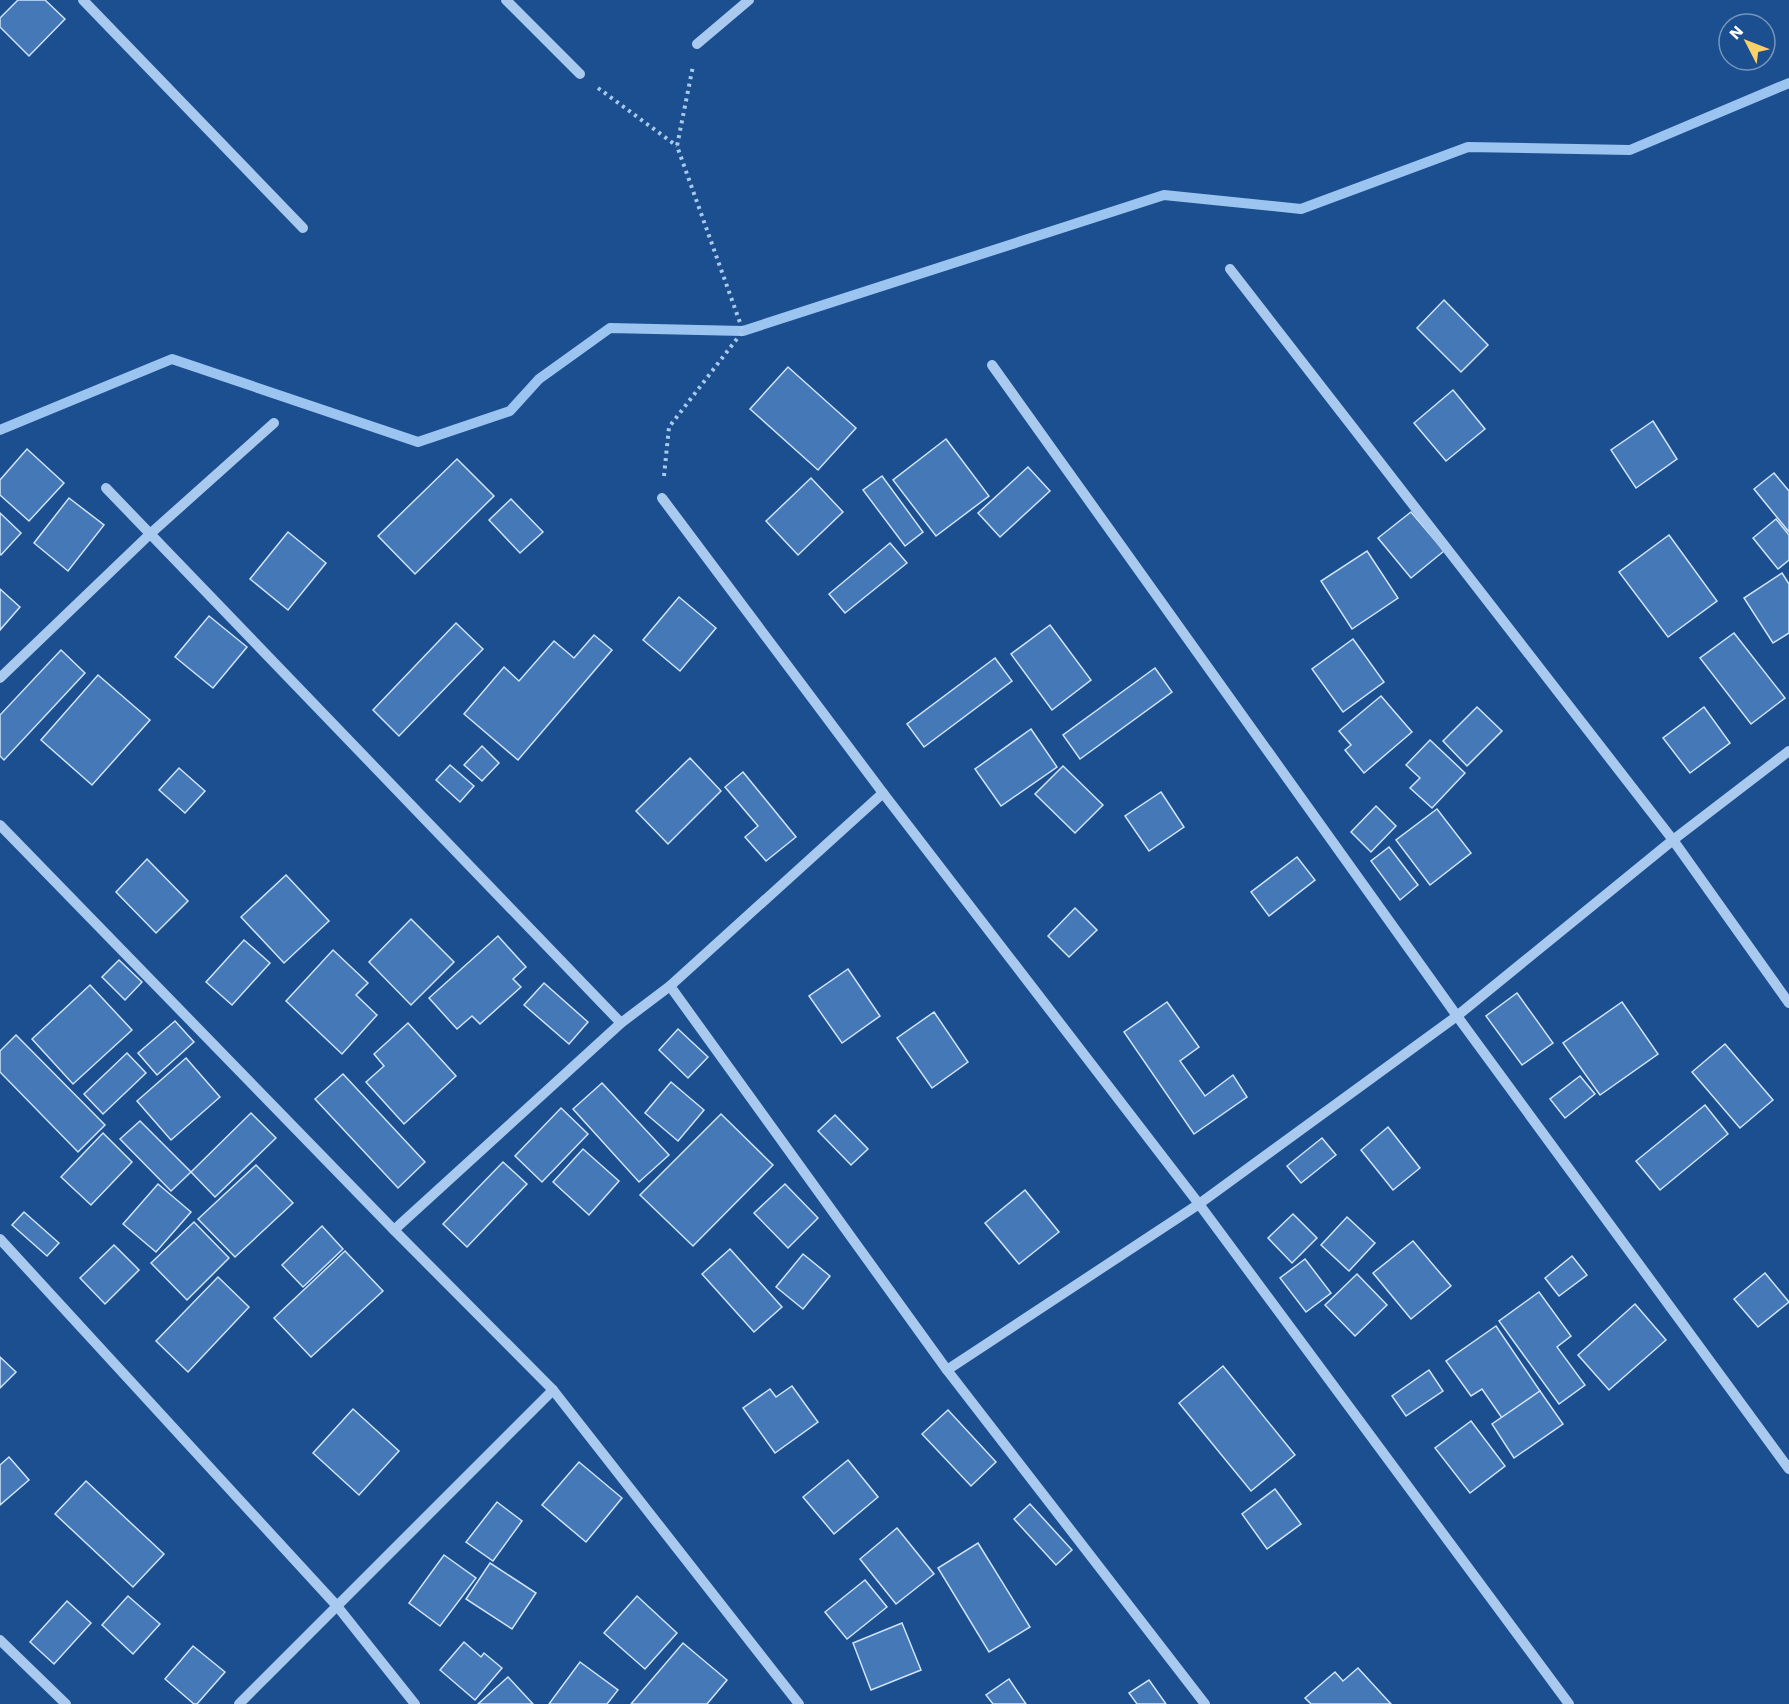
<svg xmlns="http://www.w3.org/2000/svg" width="1789" height="1704" viewBox="0 0 1789 1704" font-family="'Work Sans',sans-serif">
<rect width="100%" height="100%" fill="#1b4f8f"/>
<g fill="none" stroke-linecap="round" stroke-linejoin="round">
<path stroke="#9cc4f0" stroke-width="10" d="M0,430L172,359L418,442L510,411L539,379L610,328L743,331L1164,195L1301,209L1468,147L1630,150L1789,83"/>
</g>
<g fill="#4478b7" stroke="#cfe3fa" stroke-width="1.5">
<path d="M18,0H45L65,19L29,56L0,27V18Z"/>
<path d="M1444,300L1488,345L1461,372L1417,328Z"/>
<path d="M788,367L856,428L818,470L750,409Z"/>
<path d="M1453,390L1485,429L1446,461L1414,423Z"/>
<path d="M1653,421L1677,459L1636,488L1611,450Z"/>
<path d="M946,439L989,496L936,536L893,480Z"/>
<path d="M27,449L64,483L29,521L0,495V480Z"/>
<path d="M457,459L494,496L415,574L378,536Z"/>
<path d="M1028,467L1050,491L1000,537L978,513Z"/>
<path d="M1774,473L1789,491V532L1754,489Z"/>
<path d="M882,476L923,532L905,546L863,490Z"/>
<path d="M811,478L843,512L798,555L766,521Z"/>
<path d="M69,498L104,525L68,571L34,543Z"/>
<path d="M511,499L543,532L520,553L489,520Z"/>
<path d="M1411,512L1444,551L1411,578L1378,538Z"/>
<path d="M0,513L21,533L1,555L0,554Z"/>
<path d="M1776,519L1789,535V560L1778,569L1753,538Z"/>
<path d="M288,532L326,563L288,610L250,579Z"/>
<path d="M1669,535L1717,601L1668,637L1619,572Z"/>
<path d="M890,543L907,563L845,613L829,594Z"/>
<path d="M1367,551L1398,598L1352,629L1321,581Z"/>
<path d="M1782,573L1789,584V633L1773,643L1744,598Z"/>
<path d="M0,589L20,607L0,630Z"/>
<path d="M679,597L716,628L680,671L643,640Z"/>
<path d="M209,616L247,647L213,688L175,657Z"/>
<path d="M456,623L483,649L399,736L373,710Z"/>
<path d="M1050,625L1091,680L1052,710L1011,654Z"/>
<path d="M1734,633L1785,698L1751,724L1700,658Z"/>
<path d="M594,635L612,650L518,760L464,714L504,667L519,681L554,641L574,658Z"/>
<path d="M1353,639L1384,682L1343,712L1312,669Z"/>
<path d="M61,650L85,673L4,760L0,756V715Z"/>
<path d="M995,658L1012,681L924,747L907,724Z"/>
<path d="M1155,668L1172,692L1080,759L1063,735Z"/>
<path d="M98,675L150,720L92,785L41,740Z"/>
<path d="M1381,696L1412,732L1364,773L1345,750L1351,745L1339,731Z"/>
<path d="M1477,707L1502,731L1467,766L1443,741Z"/>
<path d="M1704,707L1730,743L1690,773L1663,738Z"/>
<path d="M1031,729L1057,767L1001,806L975,769Z"/>
<path d="M1430,740L1465,773L1432,808L1410,788L1420,778L1406,765Z"/>
<path d="M482,746L499,763L482,781L464,765Z"/>
<path d="M690,758L721,791L668,844L636,811Z"/>
<path d="M450,765L474,786L460,802L436,780Z"/>
<path d="M1063,766L1103,805L1075,833L1035,794Z"/>
<path d="M179,768L205,791L185,813L159,790Z"/>
<path d="M743,772L796,837L766,861L745,837L758,826L725,787Z"/>
<path d="M1161,792L1184,827L1149,851L1125,816Z"/>
<path d="M1376,806L1396,826L1371,852L1351,832Z"/>
<path d="M1437,809L1471,853L1430,885L1396,840Z"/>
<path d="M1389,847L1418,885L1400,900L1371,861Z"/>
<path d="M1297,857L1315,880L1269,916L1251,892Z"/>
<path d="M147,859L188,901L156,933L116,892Z"/>
<path d="M286,875L329,921L284,963L241,917Z"/>
<path d="M1075,908L1097,930L1069,957L1048,936Z"/>
<path d="M411,919L454,962L411,1005L369,962Z"/>
<path d="M498,936L526,967L513,979L521,987L480,1024L472,1016L457,1029L429,998Z"/>
<path d="M244,940L270,963L232,1005L206,982Z"/>
<path d="M333,950L368,983L356,995L377,1015L342,1054L286,1001Z"/>
<path d="M119,960L142,982L125,1000L102,977Z"/>
<path d="M848,969L880,1016L842,1043L809,996Z"/>
<path d="M544,983L588,1022L569,1044L524,1005Z"/>
<path d="M90,985L132,1030L73,1084L32,1039Z"/>
<path d="M1517,993L1553,1043L1522,1065L1486,1016Z"/>
<path d="M1167,1002L1199,1047L1180,1061L1205,1096L1233,1075L1247,1097L1194,1134L1124,1032Z"/>
<path d="M1622,1002L1658,1054L1600,1095L1563,1043Z"/>
<path d="M934,1012L968,1062L932,1088L897,1038Z"/>
<path d="M175,1021L194,1042L157,1075L138,1053Z"/>
<path d="M408,1023L456,1076L404,1124L366,1082L384,1066L374,1054Z"/>
<path d="M678,1029L708,1057L688,1078L659,1050Z"/>
<path d="M16,1035L105,1125L78,1152L0,1072V1051Z"/>
<path d="M1725,1044L1773,1100L1740,1128L1692,1072Z"/>
<path d="M127,1053L146,1073L103,1114L84,1094Z"/>
<path d="M186,1058L220,1097L171,1140L137,1101Z"/>
<path d="M343,1074L425,1162L398,1188L315,1099Z"/>
<path d="M1580,1076L1595,1094L1565,1118L1550,1099Z"/>
<path d="M671,1082L704,1110L678,1141L645,1113Z"/>
<path d="M602,1083L669,1155L639,1182L573,1109Z"/>
<path d="M1705,1105L1728,1134L1660,1190L1636,1161Z"/>
<path d="M561,1108L588,1134L542,1182L515,1156Z"/>
<path d="M251,1113L276,1138L215,1197L191,1172Z"/>
<path d="M721,1114L773,1165L693,1246L640,1195Z"/>
<path d="M835,1115L868,1149L851,1165L818,1131Z"/>
<path d="M140,1121L191,1172L171,1191L120,1139Z"/>
<path d="M1388,1127L1420,1168L1393,1190L1361,1150Z"/>
<path d="M103,1133L132,1162L91,1205L61,1177Z"/>
<path d="M1322,1138L1336,1155L1301,1183L1287,1166Z"/>
<path d="M583,1149L619,1181L589,1215L553,1182Z"/>
<path d="M503,1162L527,1184L467,1247L443,1224Z"/>
<path d="M256,1165L293,1203L235,1257L198,1219Z"/>
<path d="M158,1184L191,1212L156,1252L123,1224Z"/>
<path d="M785,1184L818,1218L788,1248L754,1213Z"/>
<path d="M1025,1190L1059,1232L1019,1264L985,1223Z"/>
<path d="M24,1212L59,1243L47,1256L12,1225Z"/>
<path d="M1293,1214L1317,1238L1292,1263L1268,1238Z"/>
<path d="M1347,1217L1375,1243L1349,1271L1321,1245Z"/>
<path d="M194,1222L229,1258L187,1300L151,1263Z"/>
<path d="M322,1226L343,1249L303,1287L282,1265Z"/>
<path d="M1413,1241L1451,1286L1411,1319L1373,1273Z"/>
<path d="M114,1245L139,1270L105,1304L80,1278Z"/>
<path d="M730,1249L782,1307L754,1332L702,1274Z"/>
<path d="M345,1251L383,1291L311,1357L274,1318Z"/>
<path d="M803,1254L830,1276L803,1309L776,1287Z"/>
<path d="M1572,1256L1587,1275L1559,1296L1545,1278Z"/>
<path d="M1305,1259L1331,1293L1306,1312L1280,1278Z"/>
<path d="M1765,1273L1789,1302L1758,1327L1734,1299Z"/>
<path d="M1357,1274L1387,1305L1355,1336L1325,1305Z"/>
<path d="M218,1277L249,1307L188,1372L156,1341Z"/>
<path d="M1539,1292L1571,1336L1557,1347L1585,1385L1559,1404L1499,1321Z"/>
<path d="M1635,1304L1666,1340L1609,1390L1578,1355Z"/>
<path d="M1496,1326L1540,1391L1502,1418L1482,1389L1471,1396L1446,1361Z"/>
<path d="M0,1357L16,1372L0,1388Z"/>
<path d="M1223,1366L1295,1455L1251,1491L1179,1403Z"/>
<path d="M1429,1370L1443,1391L1406,1416L1392,1396Z"/>
<path d="M792,1386L818,1422L775,1453L743,1408L770,1389L776,1397Z"/>
<path d="M1540,1391L1563,1424L1514,1458L1492,1424Z"/>
<path d="M353,1409L399,1451L359,1495L313,1453Z"/>
<path d="M948,1410L996,1462L971,1486L922,1434Z"/>
<path d="M1471,1421L1505,1466L1470,1493L1435,1448Z"/>
<path d="M9,1457L29,1480L0,1505V1465Z"/>
<path d="M848,1460L878,1497L834,1534L803,1497Z"/>
<path d="M579,1462L622,1498L586,1542L542,1505Z"/>
<path d="M86,1481L164,1554L133,1587L55,1514Z"/>
<path d="M1275,1489L1301,1524L1267,1549L1242,1514Z"/>
<path d="M497,1502L522,1521L493,1561L466,1542Z"/>
<path d="M1030,1504L1072,1550L1056,1565L1014,1519Z"/>
<path d="M897,1528L934,1574L896,1604L860,1559Z"/>
<path d="M978,1543L1030,1627L989,1652L938,1568Z"/>
<path d="M444,1555L476,1578L440,1626L409,1603Z"/>
<path d="M490,1563L536,1593L512,1629L466,1599Z"/>
<path d="M865,1580L887,1607L847,1639L825,1612Z"/>
<path d="M128,1596L160,1624L133,1654L102,1625Z"/>
<path d="M637,1596L677,1633L645,1669L604,1633Z"/>
<path d="M67,1601L91,1623L54,1664L30,1642Z"/>
<path d="M902,1623L921,1670L871,1690L853,1643Z"/>
<path d="M464,1642L481,1657L484,1653L502,1668L475,1700L440,1670Z"/>
<path d="M683,1643L727,1680L707,1704H631Z"/>
<path d="M193,1646L225,1672L197,1704H194L165,1679Z"/>
<path d="M580,1662L618,1690L607,1704H549Z"/>
<path d="M1358,1668L1391,1704H1311L1305,1698L1335,1672L1343,1681Z"/>
<path d="M508,1677L533,1704H478Z"/>
<path d="M1009,1679L1026,1704H993L986,1695Z"/>
<path d="M1149,1680L1166,1704H1137L1129,1693Z"/>
</g>
<g fill="none" stroke-linecap="round" stroke-linejoin="round">
<g stroke="#a9c9ee" stroke-width="4" stroke-dasharray="3 4.5" stroke-linecap="butt">
<path d="M598,88L677,146"/>
<path d="M664,476L669,427L743,331L677,146L693,66"/>
</g>
<g stroke="#a9c9ee" stroke-width="10">
<path d="M83,0L303,228"/>
<path d="M506,0L580,74"/>
<path d="M697,44L749,0"/>
<path d="M1230,269L1673,840L1789,1003"/>
<path d="M992,365L1457,1016L1789,1469"/>
<path d="M106,488L621,1023"/>
<path d="M662,498L883,793L1199,1204L1569,1704"/>
<path d="M0,678L150,534L274,423"/>
<path d="M0,825L394,1230L553,1390L799,1704"/>
<path d="M670,986L947,1370L1205,1704"/>
<path d="M394,1230L621,1023L670,986L883,793"/>
<path d="M0,1239L337,1606L415,1704"/>
<path d="M947,1370L1199,1204L1457,1016L1673,840L1789,751"/>
<path d="M0,1640L66,1704"/>
<path d="M239,1704L553,1390"/>
</g>
</g>
<g transform="translate(1747 42) rotate(312)"><circle r="28" fill="#1b4f8f" stroke="#7695bc" stroke-width="1.5"/>
<path d="M0-4.5L10 22L0 15L-10 22Z" fill="#ffd166"/>
<text y="-9" font-size="16" font-weight="bold" text-anchor="middle" fill="#ffffff">N</text>
</g>
</svg>
